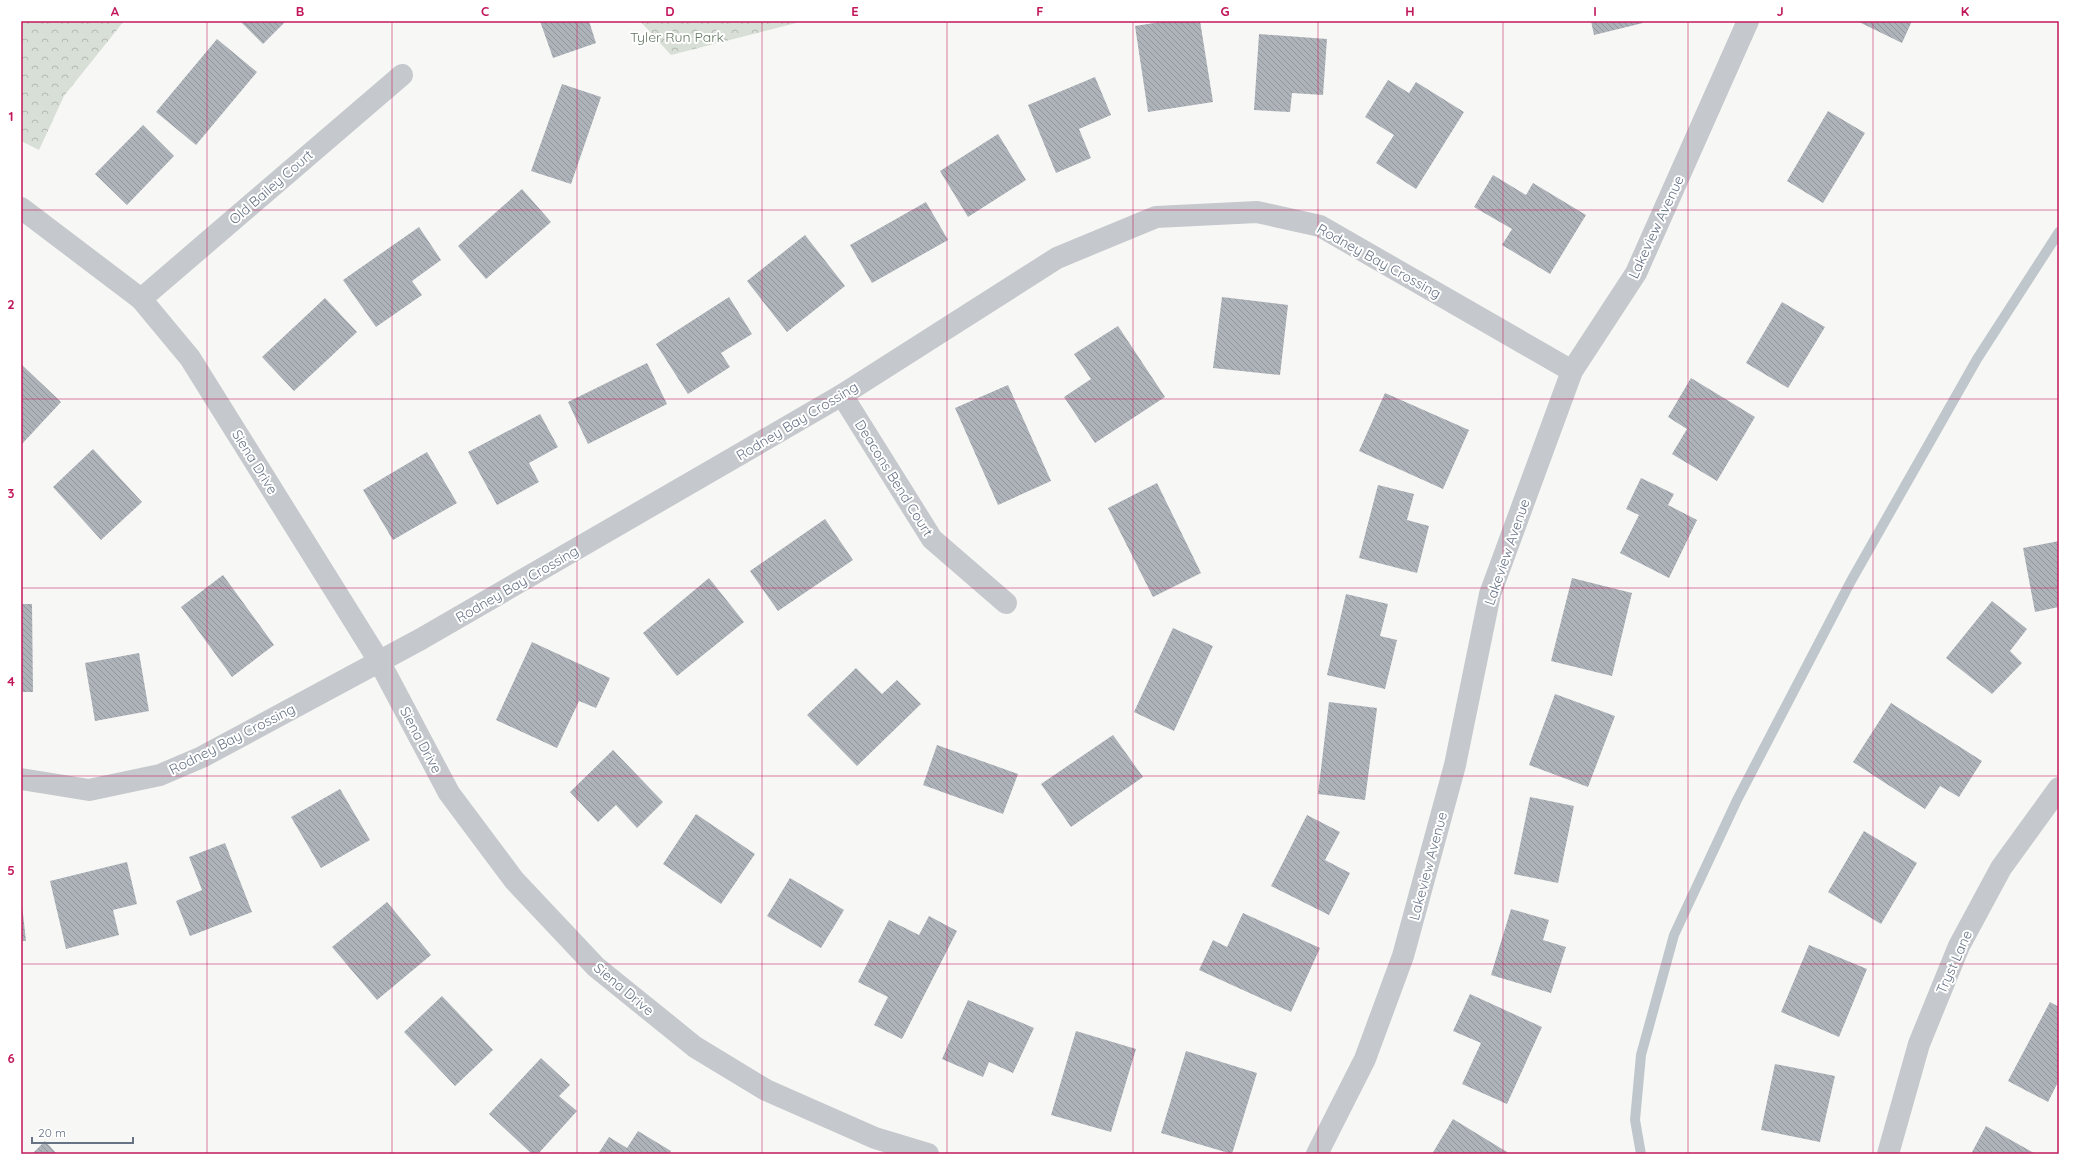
<svg xmlns="http://www.w3.org/2000/svg" width="2080" height="1175" viewBox="0 0 2080 1175" font-family="Quicksand,sans-serif">
<defs>
<pattern id="park-crowns" width="20" height="18" patternUnits="userSpaceOnUse"><rect width="20" height="18" fill="#d8dfd6"/><path d="M2 6a3 3 0 1 1 6 0M12 15a3 3 0 1 1 6 0" fill="none" stroke="#b3b9b3"/></pattern>
<pattern id="building-back-hatch" width="6" height="6" patternUnits="userSpaceOnUse"><rect width="6" height="6" fill="#aeb3ba"/><path d="M-1 5l2 2M0 0l6 6M5-1l2 2" fill="none" stroke="#91969d"/></pattern>
</defs>
<rect width="100%" height="100%" fill="#f7f8f5"/>
<g fill="url(#park-crowns)">
<path d="M21,21H124L64,96L39,150L21,141Z"/>
<path d="M640,21H804L671,55Z"/>
</g>
<g fill="none" stroke-linecap="round" stroke-linejoin="round">
<path stroke="#bfc7cc" stroke-width="10" d="M1641,1154L1635,1120L1641,1055L1674,935L1737,800L1851,581L1977,359L2059,232"/>
</g>
<g fill="url(#building-back-hatch)">
<path d="M240,21H286L263,44Z"/>
<path d="M540,21H589L596,43L553,58Z"/>
<path d="M1167,21H1200L1213,102L1148,112L1135,26Z"/>
<path d="M1591,21H1642L1643,23L1594,35Z"/>
<path d="M1860,21H1912L1902,43L1859,22Z"/>
<path d="M1259,34L1327,39L1323,95L1292,93L1290,112L1254,110Z"/>
<path d="M217,39L257,72L196,145L156,112Z"/>
<path d="M1095,77L1111,115L1079,129L1091,158L1056,173L1028,105Z"/>
<path d="M1388,80L1409,93L1416,82L1464,112L1416,189L1376,163L1394,135L1365,117Z"/>
<path d="M562,84L601,97L571,184L531,171Z"/>
<path d="M1828,111L1865,133L1823,203L1787,181Z"/>
<path d="M143,125L174,156L127,205L95,174Z"/>
<path d="M998,134L1026,180L968,217L940,171Z"/>
<path d="M1493,175L1526,195L1533,183L1586,215L1550,274L1502,245L1512,229L1474,207Z"/>
<path d="M522,189L551,222L486,279L458,246Z"/>
<path d="M926,202L948,240L872,283L850,245Z"/>
<path d="M419,227L441,260L412,281L422,295L376,327L343,280Z"/>
<path d="M805,235L845,286L787,332L747,281Z"/>
<path d="M729,297L752,334L721,353L730,367L688,394L656,344Z"/>
<path d="M1222,297L1288,305L1280,375L1213,368Z"/>
<path d="M325,298L357,332L294,391L262,357Z"/>
<path d="M1782,302L1825,327L1788,388L1746,363Z"/>
<path d="M1118,326L1165,397L1095,443L1064,397L1091,379L1074,354Z"/>
<path d="M647,363L667,404L588,444L568,402Z"/>
<path d="M21,364L61,402L21,445Z"/>
<path d="M1691,378L1755,417L1717,481L1672,454L1687,429L1668,417Z"/>
<path d="M1008,385L1051,481L998,505L955,408Z"/>
<path d="M1385,393L1469,430L1443,489L1359,451Z"/>
<path d="M540,414L558,447L529,463L539,482L497,505L468,452Z"/>
<path d="M93,449L142,502L101,540L53,487Z"/>
<path d="M427,452L457,503L393,540L363,490Z"/>
<path d="M1641,478L1674,494L1668,505L1697,520L1669,578L1620,553L1639,515L1626,509Z"/>
<path d="M1157,483L1201,573L1153,597L1108,508Z"/>
<path d="M1378,485L1414,494L1407,520L1429,526L1417,573L1359,558Z"/>
<path d="M825,519L853,560L778,611L750,571Z"/>
<path d="M2059,541V607L2035,612L2023,548Z"/>
<path d="M223,575L274,645L232,677L181,607Z"/>
<path d="M709,578L744,622L677,676L643,633Z"/>
<path d="M1572,578L1632,593L1612,676L1551,661Z"/>
<path d="M1346,594L1388,604L1380,636L1397,640L1385,689L1327,675Z"/>
<path d="M1992,601L2027,629L2010,651L2022,663L1992,694L1946,658Z"/>
<path d="M21,604H32L33,692H21Z"/>
<path d="M1173,628L1213,646L1174,731L1134,712Z"/>
<path d="M532,642L610,678L596,708L579,701L557,748L496,720Z"/>
<path d="M139,653L149,711L95,721L85,663Z"/>
<path d="M856,668L882,694L897,680L921,704L857,766L807,715Z"/>
<path d="M1555,694L1615,716L1588,787L1529,765Z"/>
<path d="M1329,702L1377,708L1365,800L1318,794Z"/>
<path d="M1891,703L1982,761L1959,797L1940,786L1925,809L1853,762Z"/>
<path d="M1113,735L1143,777L1071,827L1041,784Z"/>
<path d="M937,745L1018,774L1003,814L923,785Z"/>
<path d="M613,750L663,802L637,828L616,805L598,822L570,792Z"/>
<path d="M340,789L370,840L321,868L291,817Z"/>
<path d="M1530,797L1574,806L1558,883L1514,874Z"/>
<path d="M696,814L755,854L721,904L663,864Z"/>
<path d="M1307,815L1340,832L1325,860L1350,873L1329,915L1271,886Z"/>
<path d="M1864,831L1917,863L1881,924L1828,892Z"/>
<path d="M225,843L252,912L190,936L176,901L202,890L189,857Z"/>
<path d="M127,862L137,904L113,910L119,935L66,949L50,881Z"/>
<path d="M790,878L844,910L821,948L767,916Z"/>
<path d="M21,896L26,941H21Z"/>
<path d="M387,902L431,955L377,1000L332,947Z"/>
<path d="M1511,909L1549,920L1543,940L1566,947L1551,993L1491,975Z"/>
<path d="M1243,913L1320,948L1291,1012L1199,970L1213,940L1227,947Z"/>
<path d="M929,916L957,931L902,1039L874,1025L888,997L858,982L889,920L919,935Z"/>
<path d="M1809,945L1867,969L1839,1037L1781,1012Z"/>
<path d="M1470,994L1542,1027L1507,1104L1462,1084L1481,1043L1453,1031Z"/>
<path d="M442,996L493,1050L455,1086L404,1032Z"/>
<path d="M968,1000L1034,1028L1013,1073L989,1062L983,1077L942,1059Z"/>
<path d="M2050,1002L2059,1007V1080L2048,1102L2008,1081Z"/>
<path d="M1076,1031L1136,1049L1111,1132L1051,1115Z"/>
<path d="M1186,1051L1257,1073L1232,1154L1161,1133Z"/>
<path d="M541,1058L570,1085L559,1096L577,1111L538,1154H532L489,1114Z"/>
<path d="M1775,1064L1835,1076L1820,1142L1761,1130Z"/>
<path d="M1453,1119L1507,1152L1506,1154H1432Z"/>
<path d="M1986,1126L2036,1154H1971Z"/>
<path d="M638,1131L671,1151L670,1154H598L609,1137L627,1148Z"/>
<path d="M45,1141L57,1154H32Z"/>
</g>
<g fill="none" stroke-linecap="round" stroke-linejoin="round">
<g stroke="#c5c8cc" stroke-width="22">
<path d="M21,208L141,299L190,358L379,661L449,793L514,880L596,967L695,1047L766,1090L875,1138L928,1154"/>
<path d="M141,299L402,75"/>
<path d="M842,395L932,539L1006,603"/>
<path d="M21,779L89,790L160,775L202,757L421,639L842,395L1057,258L1156,217L1257,212L1320,226L1572,371"/>
<path d="M1317,1154L1365,1059L1403,956L1455,765L1490,594L1572,371L1636,273L1748,21"/>
<path d="M1888,1154L1919,1044L1959,946L2001,868L2059,788"/>
</g>
</g>
<path fill="none" stroke="#c2185b" stroke-width="1" stroke-opacity="0.55" d="M207,21V1154M392,21V1154M577,21V1154M762,21V1154M947,21V1154M1133,21V1154M1318,21V1154M1503,21V1154M1688,21V1154M1873,21V1154M21,210H2059M21,399H2059M21,588H2059M21,776H2059M21,964H2059"/>
<g text-anchor="middle" dominant-baseline="central" stroke-width="4" stroke-linejoin="round" paint-order="stroke">
<g font-size="14" fill="#637862" stroke="#fff">
<text x="677" y="37">Tyler Run Park</text>
</g>
<g font-size="14" fill="#677385" stroke="#fff">
<text transform="translate(271 187) rotate(-41)">Old Bailey Court</text>
<text transform="translate(1656 227) rotate(-65)">Lakeview Avenue</text>
<text transform="translate(1379 261) rotate(29)">Rodney Bay Crossing</text>
<text transform="translate(797 421) rotate(-31)">Rodney Bay Crossing</text>
<text transform="translate(255 462) rotate(58)">Siena Drive</text>
<text transform="translate(894 478) rotate(58)">Deacons Bend Court</text>
<text transform="translate(1507 552) rotate(-71)">Lakeview Avenue</text>
<text transform="translate(517 584) rotate(-30)">Rodney Bay Crossing</text>
<text transform="translate(232 739) rotate(-27)">Rodney Bay Crossing</text>
<text transform="translate(421 740) rotate(62)">Siena Drive</text>
<text transform="translate(1428 866) rotate(-75)">Lakeview Avenue</text>
<text transform="translate(1954 962) rotate(-66)">Tryst Lane</text>
<text transform="translate(624 989) rotate(40)">Siena Drive</text>
</g>
</g>
<rect width="2080" height="1175" fill="none" stroke="#ffffff" stroke-width="44"/>
<path d="M32 1137v6h101v-6" fill="none" stroke="#677385" stroke-width="2"/>
<text x="38" y="1137" font-size="12" fill="#677385" stroke="#ffffff" stroke-width="3" paint-order="stroke">20 m</text>
<rect x="22" y="22" width="2036" height="1131" fill="none" stroke="#c2185b" stroke-width="1.5"/>
<g font-size="13" text-anchor="middle" font-weight="bold" fill="#c2185b">
<text x="115" y="16">A</text>
<text x="300" y="16">B</text>
<text x="485" y="16">C</text>
<text x="670" y="16">D</text>
<text x="855" y="16">E</text>
<text x="1040" y="16">F</text>
<text x="1225" y="16">G</text>
<text x="1410" y="16">H</text>
<text x="1595" y="16">I</text>
<text x="1780" y="16">J</text>
<text x="1965" y="16">K</text>
<text x="11" y="121">1</text>
<text x="11" y="309">2</text>
<text x="11" y="498">3</text>
<text x="11" y="686">4</text>
<text x="11" y="875">5</text>
<text x="11" y="1063">6</text>
</g>
</svg>
